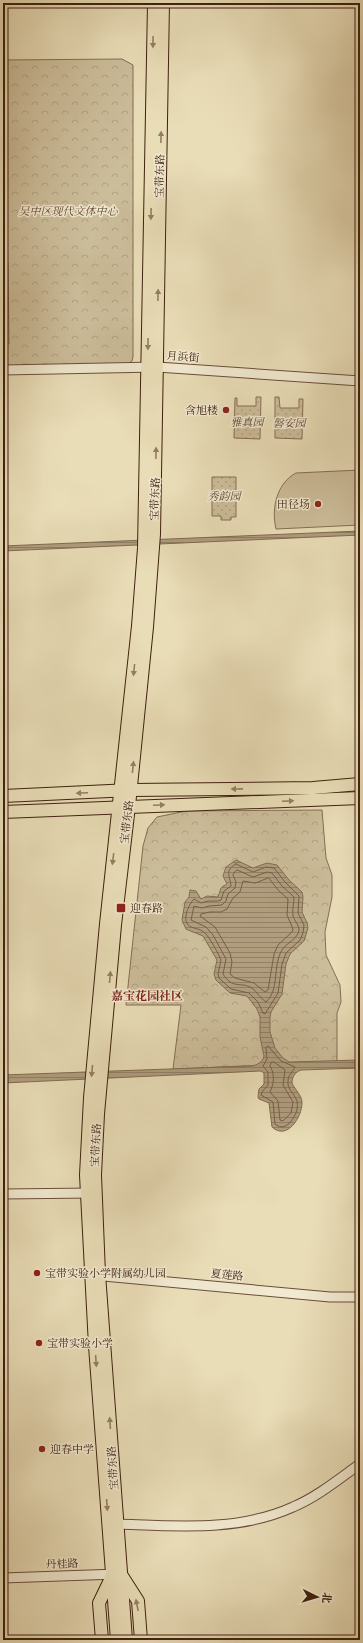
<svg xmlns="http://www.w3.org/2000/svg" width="363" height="1643" viewBox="0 0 363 1643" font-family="Alegreya,'Noto Serif SC',serif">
<defs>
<pattern id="park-crowns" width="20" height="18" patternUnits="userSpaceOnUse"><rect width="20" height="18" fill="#ccbd9a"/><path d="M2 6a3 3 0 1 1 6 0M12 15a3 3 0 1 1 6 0" fill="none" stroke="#b0a284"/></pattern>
<pattern id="garden-dots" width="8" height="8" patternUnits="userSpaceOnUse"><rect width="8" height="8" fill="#ccbd9a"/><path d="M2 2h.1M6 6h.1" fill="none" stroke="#b0a284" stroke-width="1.8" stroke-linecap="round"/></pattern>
<pattern id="water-rules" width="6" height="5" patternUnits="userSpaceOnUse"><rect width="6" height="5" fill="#af9d7e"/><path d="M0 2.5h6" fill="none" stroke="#908066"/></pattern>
</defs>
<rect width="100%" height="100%" fill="#e9ddb7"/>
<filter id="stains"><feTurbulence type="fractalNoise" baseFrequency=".005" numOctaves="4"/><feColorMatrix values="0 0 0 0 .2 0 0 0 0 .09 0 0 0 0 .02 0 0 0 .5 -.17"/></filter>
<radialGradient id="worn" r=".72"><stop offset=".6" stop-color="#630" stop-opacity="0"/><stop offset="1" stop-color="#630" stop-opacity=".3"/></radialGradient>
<g fill="url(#park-crowns)" stroke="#856e54">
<path d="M122,59L133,65V357L132,361L127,364L3,366V60Z"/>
<path d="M322,810L326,858L332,875V897L325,932L326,955L340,985L341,1002L337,1013V1062L173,1069L181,1005H126L143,846L148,828L157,817L186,811Z"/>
</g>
<g fill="url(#garden-dots)" stroke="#856e54">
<path d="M256,397H261L260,439L234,438L235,398H237V406H256Z"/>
<path d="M275,397H279L280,408H299V399H303L302,439L275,438Z"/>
<path d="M212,477H236V517H231V520H221V516H212Z"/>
</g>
<g fill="#ccbd9a" stroke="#856e54">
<path d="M3,263H8L9,344H3Z"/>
<path d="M360,470V525L276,529C271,508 277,483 296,473Z"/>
</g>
<g fill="url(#water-rules)" stroke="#826b51">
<path d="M360,531V535L3,551V546Z"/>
<path d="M236,860L253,868L267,863L277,865L289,880L302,892L303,897L302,912L307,923L308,928L304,941L290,954L286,964L282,994L271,1012L270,1017V1032L275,1048L283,1058L289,1062L360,1060V1068L301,1070C295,1072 292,1077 292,1083C295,1090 302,1095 302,1103C302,1117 287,1141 272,1127L269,1103L259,1099L258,1097L259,1089L264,1084V1073L261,1071L3,1083V1075L252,1066C257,1065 263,1062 264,1056L260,1037V1017L257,1009L247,996L230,993L216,980L214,974L217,960L203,936L186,929L182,920L185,902L189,897L190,890L196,891L201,899L207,896L218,897L221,888L227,884L223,876L226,867Z"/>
</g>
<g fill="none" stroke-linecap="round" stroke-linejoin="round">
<g stroke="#765e46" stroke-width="1">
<path d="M236,864L253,872L266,867L274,868L285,882L299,896L298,913L304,925L303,933L300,940L286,953L282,964L278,993L265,1014L263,1013L258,1002L249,993L231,989L219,978L218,974L221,960C218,953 210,938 205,933C201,929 196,929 191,927C180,922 189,904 194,899L201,903L208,901H218L221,900L224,891L231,886C230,875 224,871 236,864Z"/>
<path d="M237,870L253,877L267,872L272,873L282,886L294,897C294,903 292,909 293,916C294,920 299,925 299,930C298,939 286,943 282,950C272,967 280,989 266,1002C261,999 257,992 252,988C240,981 233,990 223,974L226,959L213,935L206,927L191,920L194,906L202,908L209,906L222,905L226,901L228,894L235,888L236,882L233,875Z"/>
<path d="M269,878L278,890L288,899L287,915L293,929L292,932L278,945L274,954L268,990L265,992L254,983L235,978L230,974L232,962L230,953L215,927L200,916L201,914L210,912H221L227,909L233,898L240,892L243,881L255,883Z"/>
<path d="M268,1046L281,1061L295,1067C293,1072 288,1075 288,1081C287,1094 302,1095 296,1113C294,1117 291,1123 287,1125C283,1128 279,1127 275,1124L273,1102L261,1095L262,1092L268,1085V1072L263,1066L267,1059L266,1048Z"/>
<path d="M272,1062H274L285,1070L283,1085L293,1102L291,1113L283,1121L280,1120L278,1101L270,1092C274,1084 275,1074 270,1066Z"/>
</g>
<defs>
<g id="minor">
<path d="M3,370L157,367L360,381"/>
<path d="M3,1194L93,1193"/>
<path d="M93,1275L330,1297H360"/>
<path d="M118,1524C176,1526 238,1532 293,1507C317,1497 339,1479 360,1464"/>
<path d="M3,1578L118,1574"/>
</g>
<g id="major">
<path d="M3,796L131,790L313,788L360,784"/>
<path d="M3,812L360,798"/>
<path d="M122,1576L138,1601L141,1640"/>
<path d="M102,1640L99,1603L112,1576"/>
<path d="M117,1640L95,1346L86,1175L90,1098L106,924L138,626L144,548L154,3"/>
<path d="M126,1640L99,1274L95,1175L98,1114L115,925L129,806L147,627L154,534L163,3"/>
</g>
</defs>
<use href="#minor" stroke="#694f38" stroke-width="11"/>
<use href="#major" stroke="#3e200e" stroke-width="14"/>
<use href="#minor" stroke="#f1e9d0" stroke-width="9"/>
<use href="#major" stroke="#e9ddb7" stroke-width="12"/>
</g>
<defs><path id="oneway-solid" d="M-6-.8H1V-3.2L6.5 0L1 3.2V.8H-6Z"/></defs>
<g fill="#947e62">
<use href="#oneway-solid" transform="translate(153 42) rotate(91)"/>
<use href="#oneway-solid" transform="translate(161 137) rotate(-89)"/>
<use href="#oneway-solid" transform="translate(151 214) rotate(91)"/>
<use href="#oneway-solid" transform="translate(158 295) rotate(-89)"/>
<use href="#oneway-solid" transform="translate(148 344) rotate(91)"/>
<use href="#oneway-solid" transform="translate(156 453) rotate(-89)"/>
<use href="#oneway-solid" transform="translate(134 670) rotate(96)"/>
<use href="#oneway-solid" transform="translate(133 767) rotate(-84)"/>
<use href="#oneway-solid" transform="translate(237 789) rotate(179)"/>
<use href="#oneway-solid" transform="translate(82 793) rotate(177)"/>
<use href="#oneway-solid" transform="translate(288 801) rotate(-2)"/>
<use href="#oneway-solid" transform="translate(159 805) rotate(-2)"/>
<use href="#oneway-solid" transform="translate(113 859) rotate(97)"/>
<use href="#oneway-solid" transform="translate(110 977) rotate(-85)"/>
<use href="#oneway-solid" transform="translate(92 1071) rotate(95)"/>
<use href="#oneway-solid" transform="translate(96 1361) rotate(86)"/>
<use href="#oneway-solid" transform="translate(110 1423) rotate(-94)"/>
<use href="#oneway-solid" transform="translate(107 1505) rotate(86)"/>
<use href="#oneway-solid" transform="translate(137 1605) rotate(-101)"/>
</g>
<g fill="#8f2418" stroke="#f1e9d0" stroke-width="1.5">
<circle cx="226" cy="410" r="4"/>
<circle cx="318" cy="504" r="4"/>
<rect x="116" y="903" width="10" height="10" rx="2"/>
<circle cx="37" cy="1273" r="4"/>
<circle cx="39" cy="1343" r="4"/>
<circle cx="42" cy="1449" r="4"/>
</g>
<g text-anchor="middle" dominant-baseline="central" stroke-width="3" stroke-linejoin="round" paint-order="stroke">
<g font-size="11" fill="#3e200e" stroke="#f1e9d0">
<text transform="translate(160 176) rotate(-89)">宝带东路</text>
<text transform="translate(183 357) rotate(4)">月浜街</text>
<text transform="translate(155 499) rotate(-88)">宝带东路</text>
<text transform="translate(127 822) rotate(-83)">宝带东路</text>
<text transform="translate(96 1145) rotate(-87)">宝带东路</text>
<text transform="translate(227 1275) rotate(6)">夏莲路</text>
<text transform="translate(113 1468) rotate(-94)">宝带东路</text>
<text transform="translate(62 1564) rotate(-2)">丹桂路</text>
</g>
<g font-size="11" font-style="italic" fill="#624731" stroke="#f1e9d0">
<text x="68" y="211">吴中区现代文体中心</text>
<text x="247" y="422">雅真园</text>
<text x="289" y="423">磐安园</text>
<text x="224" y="496">秀韵园</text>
</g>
<g font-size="11" fill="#3e200e" stroke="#f1e9d0" text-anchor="start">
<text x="218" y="410" text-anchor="end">含旭楼</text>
<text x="310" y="504" text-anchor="end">田径场</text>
<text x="130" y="908">迎春路</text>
<text x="45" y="1273">宝带实验小学附属幼儿园</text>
<text x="47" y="1343">宝带实验小学</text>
<text x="50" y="1449">迎春中学</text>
</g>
<g font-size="12" font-weight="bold" fill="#7a1f14" stroke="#f1e9d0">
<text x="147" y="996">嘉宝花园社区</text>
</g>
</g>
<rect width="363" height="1643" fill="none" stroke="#e9ddb7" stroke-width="16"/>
<rect x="4" y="4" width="355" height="1635" fill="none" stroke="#3e200e" stroke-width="2"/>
<rect x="8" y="8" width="347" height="1627" fill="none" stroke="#3e200e"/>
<g transform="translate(317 1597) rotate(95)" stroke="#f1e9d0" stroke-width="3" paint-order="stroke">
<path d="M0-3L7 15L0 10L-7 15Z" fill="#3e200e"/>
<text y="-6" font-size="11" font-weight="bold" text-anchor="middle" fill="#3e200e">北</text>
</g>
<rect width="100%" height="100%" filter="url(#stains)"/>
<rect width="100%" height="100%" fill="url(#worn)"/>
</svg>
